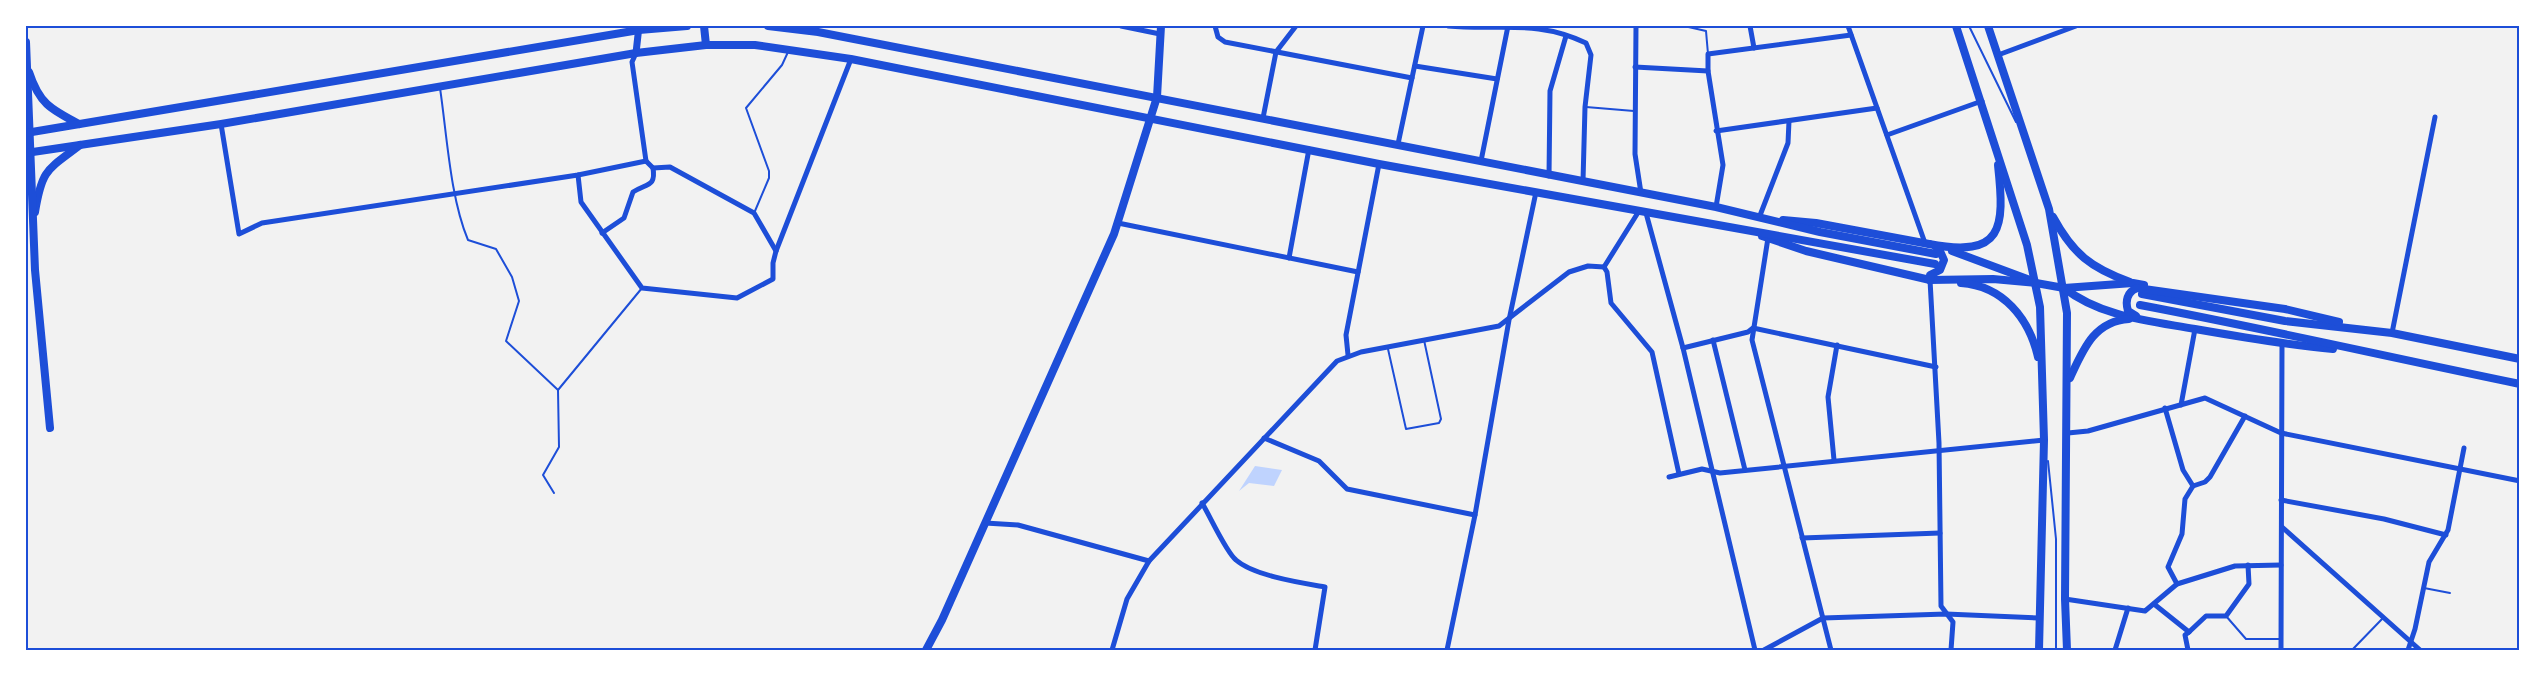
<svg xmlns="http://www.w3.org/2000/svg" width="2545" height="676" viewBox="0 0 2545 676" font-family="'Playfair Display',serif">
<rect width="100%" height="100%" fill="#f2f2f2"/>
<path fill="#bfd3fe" d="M1255,466L1282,470L1274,486L1249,483L1239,491Z"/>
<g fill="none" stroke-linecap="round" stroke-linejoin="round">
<g stroke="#1d4ed8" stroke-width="2">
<path d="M1684,26L1706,31L1708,54"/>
<path d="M1969,26L2016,122"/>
<path d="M440,88C447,135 450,197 468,240L496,249L512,277L519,301L506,341L558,390L559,447L543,475L554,493"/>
<path d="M1586,107L1634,111"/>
<path d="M755,211L769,178V171L746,108L782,65L788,52"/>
<path d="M1388,349L1406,429L1439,423L1441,419L1424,340"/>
<path d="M558,390L642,288"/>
<path d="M2048,461L2056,539V650"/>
<path d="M2424,588L2450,593"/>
<path d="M2226,616L2246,639H2281"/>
<path d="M2352,650L2383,618"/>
</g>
<g stroke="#1d4ed8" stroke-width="5">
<path d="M1121,26L1160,34"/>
<path d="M1215,26L1218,37L1225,42L1412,78"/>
<path d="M1448,26C1499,31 1536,19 1586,43L1591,55L1585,107L1583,181"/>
<path d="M1636,26L1635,154L1641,193"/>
<path d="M1750,26L1754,48"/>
<path d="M1848,26L1925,243"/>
<path d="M636,53L632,62L646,161"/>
<path d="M1998,55L2076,26"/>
<path d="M1415,66L1497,79"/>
<path d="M1635,67L1708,71"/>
<path d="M1263,118L1276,52L1296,26"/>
<path d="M221,124L239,234L262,223L578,175L646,161"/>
<path d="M1716,131L1877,108"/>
<path d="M1887,135L1982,101"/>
<path d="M1398,144L1423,26"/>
<path d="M646,161L653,168L670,167L754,213L776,251"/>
<path d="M1481,161L1508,26"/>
<path d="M578,175L581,202L642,288L737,298L773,279V263L776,251L851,59"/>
<path d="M1549,176L1550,91L1566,36"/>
<path d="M1716,207L1723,165L1708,71V54L1851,35"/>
<path d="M1646,213L1683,348L1755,650"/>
<path d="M1759,218L1788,143L1789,121"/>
<path d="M1118,223L1358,272"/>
<path d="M602,233L624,218L633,192C647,183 656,187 653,168"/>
<path d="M1768,238L1752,340L1831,650"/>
<path d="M1289,258L1309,149"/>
<path d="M1604,267L1607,272L1611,303L1652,352L1679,474"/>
<path d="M1604,267L1639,211"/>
<path d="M1930,280L1939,443L1941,606L1953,622L1951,650"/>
<path d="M2392,333L2435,117"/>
<path d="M1713,340L1745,470"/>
<path d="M1683,348L1748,332L1753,328L1936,367"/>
<path d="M1348,355L1346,335L1379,164"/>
<path d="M2181,405L2195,329"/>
<path d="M2165,408L2183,470L2193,486L2205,482L2210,477L2245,416"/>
<path d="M2068,433L2088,431L2205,398L2281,433L2520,481"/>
<path d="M1264,438L1319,461L1347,489L1475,515"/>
<path d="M1834,460L1828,397L1837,345"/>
<path d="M1669,477L1702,469L1720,473L2044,440"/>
<path d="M2281,500L2384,519L2446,535"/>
<path d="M1202,503C1210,516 1226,552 1236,560C1254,576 1302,583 1325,587L1315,650"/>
<path d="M985,523L1018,525L1149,561"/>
<path d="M2282,527L2420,650"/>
<path d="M1802,538L1940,533"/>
<path d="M2177,584L2168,567L2182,534L2185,499L2193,486"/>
<path d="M2065,599L2145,611L2177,584L2235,566L2281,565"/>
<path d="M2154,604L2189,632"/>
<path d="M2189,632L2206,616H2226L2249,584L2248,565"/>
<path d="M1112,650L1127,599L1149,561L1337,361L1361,352L1499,326L1569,272L1588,266L1604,267"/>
<path d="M1447,650L1475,515L1509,320L1536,192"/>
<path d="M1764,650L1823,618L1946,614L2039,618"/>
<path d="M2115,650L2128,608"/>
<path d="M2188,650L2185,635L2189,632"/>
<path d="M2281,650L2282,344"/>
<path d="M2408,650L2415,629L2429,562L2448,530L2464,448"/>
</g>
<path stroke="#1d4ed8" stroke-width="7" d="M636,53L639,26"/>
<g stroke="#1d4ed8" stroke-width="8">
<path d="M29,72C39,103 50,109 79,124"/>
<path d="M35,212C42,169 47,170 80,145"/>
<path d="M1783,220L1816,223L1929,244"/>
<path d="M1762,236L1806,251L1930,280"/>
</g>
<g stroke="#1d4ed8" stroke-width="8">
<path d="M704,26L706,45"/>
<path d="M768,26L818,32L1716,207L1820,232L1936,254"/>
<path d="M1956,26L2027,245L2040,307L2044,440L2039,650"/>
<path d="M1988,26L2049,209L2067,313L2065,599L2067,650"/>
<path d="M26,42L35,270L50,428"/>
<path d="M26,133L639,30L687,26"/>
<path d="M26,153L221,124L636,53L706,45H755L851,59L1379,164L1935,264"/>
<path d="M2053,217C2073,254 2091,268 2130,282"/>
<path d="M1929,244C2003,258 2005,229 1998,165"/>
<path d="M1952,251L2030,280"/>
<path d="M1930,280L1993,279L2036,283L2064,288L2133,283L2144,285"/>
<path d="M1930,280V275L1940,270L1944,260L1940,251L1935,246"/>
<path d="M1961,283C2003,286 2029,318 2038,357"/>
<path d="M2064,288C2101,317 2150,321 2195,329C2241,337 2287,345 2333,349"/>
<path d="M2142,294L2285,321L2392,333L2520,359"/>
<path d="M2140,305C2267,329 2393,358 2520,384"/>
<path d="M2136,316L2128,311C2125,301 2127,292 2137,288L2285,309L2339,322"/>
<path d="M2070,378C2083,350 2094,321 2129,319"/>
<path d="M926,650L942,620L1114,234L1157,97L1161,26"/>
</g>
</g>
<rect width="2545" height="676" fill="none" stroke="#ffffff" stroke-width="54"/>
<rect x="27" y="27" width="2491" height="622" fill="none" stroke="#1d4ed8" stroke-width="2"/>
</svg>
